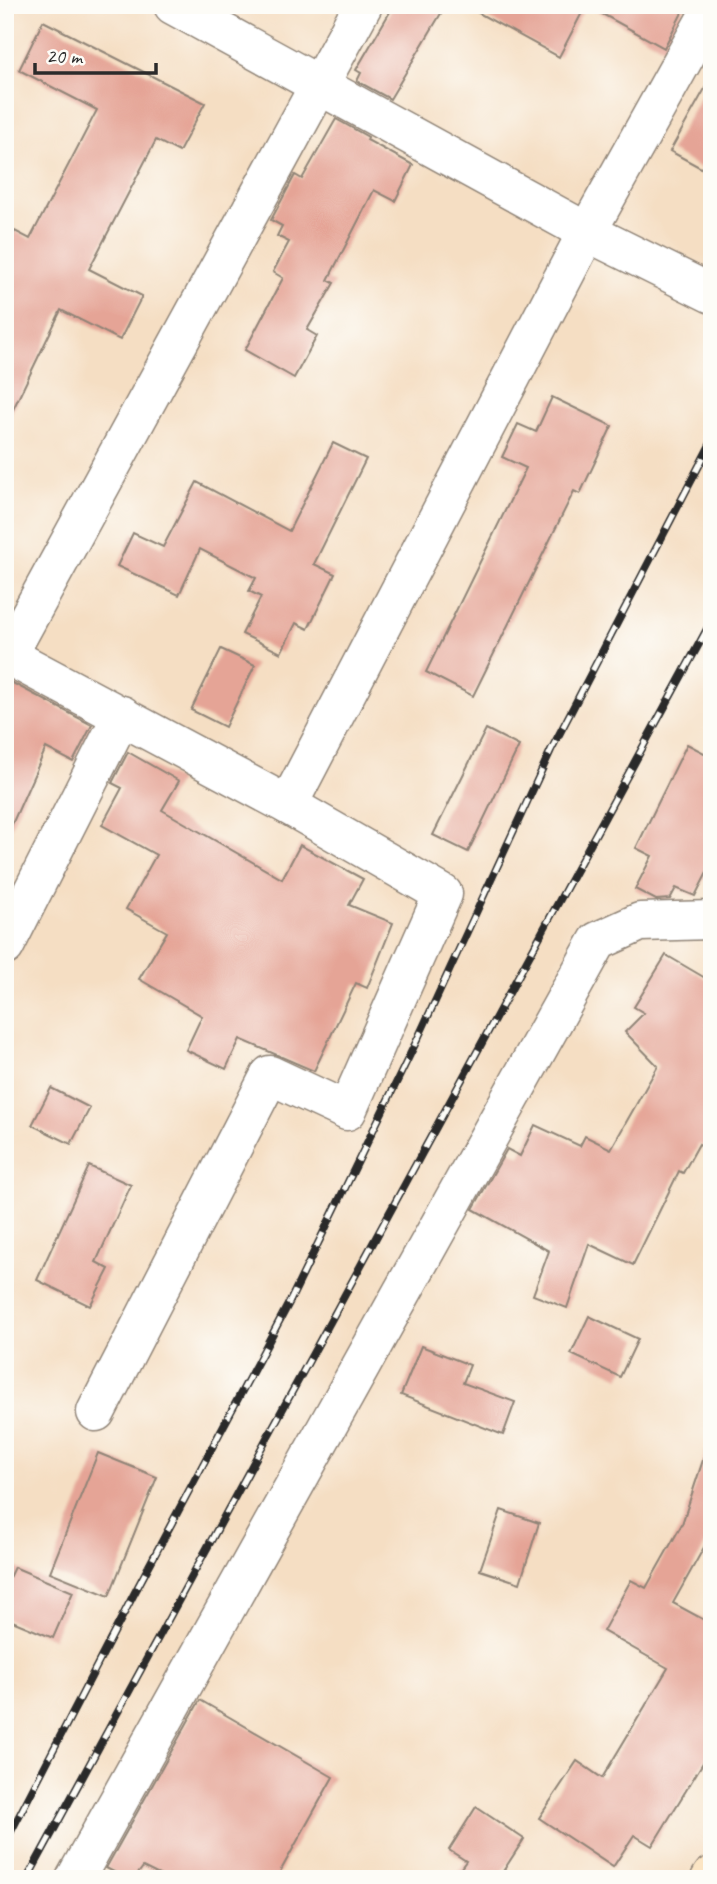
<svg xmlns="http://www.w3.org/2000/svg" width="717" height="1884" viewBox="0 0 717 1884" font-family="Caveat,sans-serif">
<rect width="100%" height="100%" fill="#fdfcf7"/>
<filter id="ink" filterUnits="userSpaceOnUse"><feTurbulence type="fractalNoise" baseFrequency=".0143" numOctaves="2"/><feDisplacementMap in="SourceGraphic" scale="14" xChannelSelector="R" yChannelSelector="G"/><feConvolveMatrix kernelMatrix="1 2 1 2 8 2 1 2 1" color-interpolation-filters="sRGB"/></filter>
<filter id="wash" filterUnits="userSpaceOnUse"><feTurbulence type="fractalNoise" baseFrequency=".00686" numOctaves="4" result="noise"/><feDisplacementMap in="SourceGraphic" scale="28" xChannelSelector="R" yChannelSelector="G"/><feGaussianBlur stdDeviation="1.57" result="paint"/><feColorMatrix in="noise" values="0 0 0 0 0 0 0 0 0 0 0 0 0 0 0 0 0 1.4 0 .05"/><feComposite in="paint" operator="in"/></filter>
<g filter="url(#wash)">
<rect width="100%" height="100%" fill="#f5dec3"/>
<g id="blocks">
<g fill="#e5a496">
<path d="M394,5H446L390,99L357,81L361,73L356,70Z"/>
<path d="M464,5H586L559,57Z"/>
<path d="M586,5H686L664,48Z"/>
<path d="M43,21L205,103L179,152L156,140L89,269L142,296L120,340L61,310L5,426V249L15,231L30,239L97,110L19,70Z"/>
<path d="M712,76V174L670,151Z"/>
<path d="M336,119L368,137L367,140L413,165L395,201L374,190L328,280L334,283L307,330L317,336L294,378L245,350L283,278L273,272L289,242L277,236L282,226L271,220L295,175L302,179Z"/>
<path d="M552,397L612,426L580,494L574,491L473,696L426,672L526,468L502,457L518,424L536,432Z"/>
<path d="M333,443L366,459L314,564L335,574L308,629L296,623L281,653L242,634L261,597L249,591L256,578L200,549L179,595L117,566L133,533L163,547L197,482L289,531Z"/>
<path d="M221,649L255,665L225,727L191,710Z"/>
<path d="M5,679L92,725L73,762L46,748L5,840Z"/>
<path d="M486,729L519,746L468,852L433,835Z"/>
<path d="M687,744L712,757V863L695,896L676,888L670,899L656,900L635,889L652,856L636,848Z"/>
<path d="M128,752L179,781L162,810L282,879L300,845L363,879L349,905L393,923L367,988L356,983L314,1071L240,1039L226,1069L186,1050L202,1016L139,979L167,932L126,909L156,855L102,825L122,788L112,783Z"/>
<path d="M666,955L712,982V1152L699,1144L683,1173L679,1171L633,1265L589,1244L567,1308L533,1295L549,1251L473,1209L507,1149L520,1156L535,1125L580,1146L585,1136L611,1149L658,1066L625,1032L644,1013L634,1007Z"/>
<path d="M51,1088L90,1108L71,1144L32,1125Z"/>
<path d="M89,1166L131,1185L96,1262L109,1269L90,1306L37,1280Z"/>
<path d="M589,1316L638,1339L620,1377L571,1354Z"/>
<path d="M421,1346L470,1365L463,1383L515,1402L503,1435L401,1395Z"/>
<path d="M706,1451L712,1452V1533L673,1603L712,1624V1748L652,1846L634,1835L613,1867L539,1818L577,1761L602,1778L668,1668L603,1631L631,1580L646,1588L682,1524Z"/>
<path d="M98,1453L157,1477L109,1596L50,1572Z"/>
<path d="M501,1510L539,1523L520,1583L480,1570Z"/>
<path d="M14,1567L73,1592L53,1638L5,1618V1586Z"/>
<path d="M200,1700L333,1777L276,1879H167L143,1867L134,1879H128L106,1868Z"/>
<path d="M476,1807L524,1839L498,1879H453L466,1861L449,1850Z"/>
</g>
</g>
</g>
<g filter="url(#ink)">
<use href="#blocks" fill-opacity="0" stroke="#908477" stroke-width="2"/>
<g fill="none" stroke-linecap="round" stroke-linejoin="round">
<defs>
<g id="street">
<path d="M173,5L587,232L712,294"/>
<path d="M5,654L288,805L443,894L347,1111L270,1075L96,1412"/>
<path d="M8,655L363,5"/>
<path d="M288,805L587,232L712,8"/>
<path d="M5,946L122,715"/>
<path d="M75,1879L598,941L640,922L712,920"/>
</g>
<path id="secondary" d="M710,1879L712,1876"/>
</defs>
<use href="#street" stroke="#908477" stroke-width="41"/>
<use href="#secondary" stroke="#908477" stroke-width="41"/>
<use href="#street" stroke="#fff" stroke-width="38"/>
<use href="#secondary" stroke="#fce5c4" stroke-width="38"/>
<defs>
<g id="rail">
<path d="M5,1843L134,1594L290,1301L419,1036L551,750L712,441"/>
<path d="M27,1879L712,620"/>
</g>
</defs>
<use href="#rail" stroke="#2b2b2b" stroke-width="8"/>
<use href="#rail" stroke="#fdfcf7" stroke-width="5" stroke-dasharray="16" stroke-linecap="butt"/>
</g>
</g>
<rect width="717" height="1884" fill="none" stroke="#fdfcf7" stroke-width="28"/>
<path d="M35 63v10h121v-10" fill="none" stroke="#2b2b2b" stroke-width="3.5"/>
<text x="46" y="63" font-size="21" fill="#2b2b2b" stroke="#fdfcf7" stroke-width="5" paint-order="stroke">20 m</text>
</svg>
